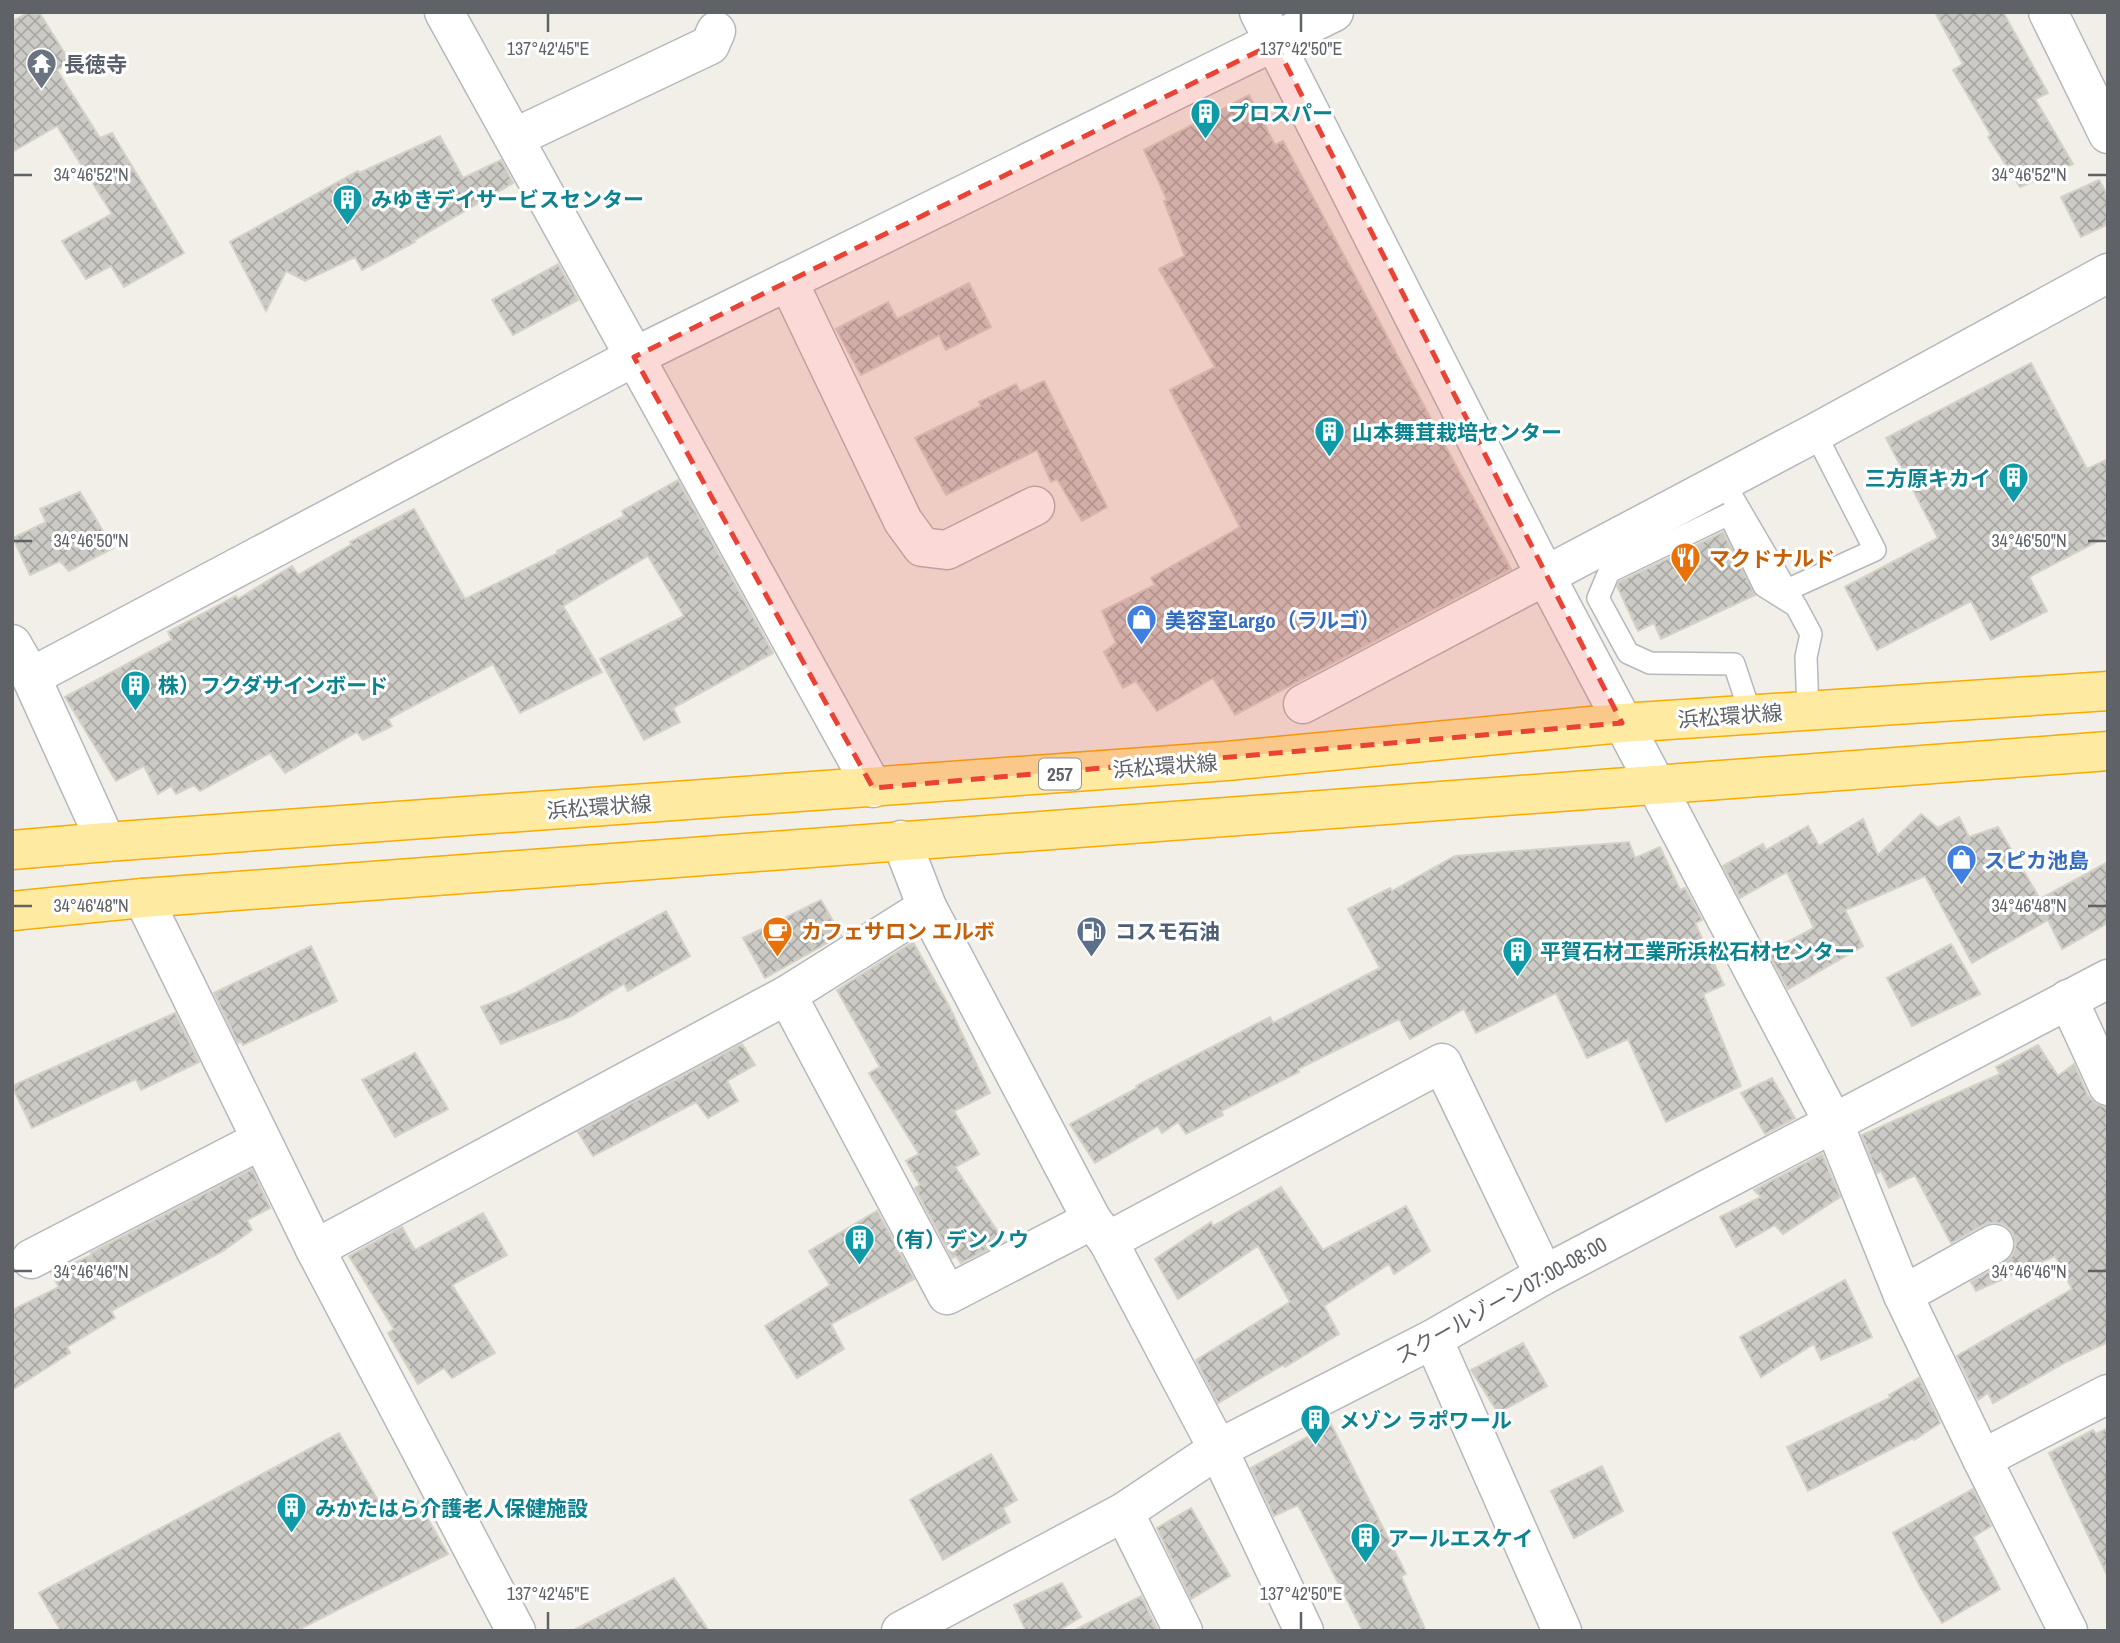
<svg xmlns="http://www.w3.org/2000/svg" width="2120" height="1643" viewBox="0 0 2120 1643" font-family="'Archivo Narrow','Noto Sans JP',sans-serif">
<defs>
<pattern id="building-cross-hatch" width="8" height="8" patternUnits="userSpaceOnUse" patternTransform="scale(1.75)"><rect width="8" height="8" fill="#cccac5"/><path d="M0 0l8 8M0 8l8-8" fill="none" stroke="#a9a8a4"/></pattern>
</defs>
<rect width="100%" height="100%" fill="#f1efe8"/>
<g fill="url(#building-cross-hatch)" stroke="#d6d1c6" stroke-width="2">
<path d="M30,12H39L70,62L57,70L100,138L112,133L184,253L124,287L111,266L86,279L62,241L112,214L57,126L12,152V21Z"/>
<path d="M1935,12H2003L2048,93L2035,99L2073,164L2020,187L1988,137L1991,135L1953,70L1963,64Z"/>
<path d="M1249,95L1275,145L1283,141L1511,569L1235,715L1213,678L1157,711L1136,681L1123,688L1104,652L1116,643L1102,611L1155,585L1151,578L1240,527L1170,390L1215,367L1159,269L1185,256L1164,201L1167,200L1144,150Z"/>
<path d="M440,136L463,178L501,160L513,183L413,241L415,242L362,270L355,257L305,281L286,271L266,311L230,242L358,171L359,173Z"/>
<path d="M2099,180L2108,196V224L2081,237L2061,197Z"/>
<path d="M558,264L578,300L513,335L492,300Z"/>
<path d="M969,283L991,327L946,350L939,335L861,375L836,329L888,302L897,319Z"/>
<path d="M2031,363L2087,469L2108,459V536L2029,577L2047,611L1991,640L1971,601L1877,650L1845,587L1938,538L1886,438Z"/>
<path d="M1044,381L1107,507L1082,521L1057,479L1051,482L1037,450L946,495L915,438L981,406L979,402L1016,384L1020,392Z"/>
<path d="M678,480L773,653L673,708L680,722L644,740L600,659L684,616L648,556L563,606L602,672L520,713L493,664L388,719L392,726L363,740L357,732L285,773L270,753L200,791L194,785L176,794L171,786L158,794L144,766L116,781L65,697L172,640L168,632L236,596L238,599L292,566L298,575L352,544L350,542L414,509L465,599L558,553L557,551L624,516L622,511Z"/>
<path d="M80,492L113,548L69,571L60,561L30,575L13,538L46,522L40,509Z"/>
<path d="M1723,532L1755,595L1661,639L1654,623L1638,631L1617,586L1619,582Z"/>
<path d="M1921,814L1938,828L1959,817L1969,837L1998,827L2040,899L2108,862V923L2062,949L2048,920L1972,963L1925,876L1845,910L1863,946L1788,989L1768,952L1814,928L1787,872L1740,898L1723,866L1763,844L1766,850L1808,826L1819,846L1863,819L1878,855Z"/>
<path d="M1629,842L1635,858L1660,847L1680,890L1685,888L1702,920L1695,923L1724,985L1703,994L1741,1086L1666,1122L1628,1039L1587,1058L1556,993L1476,1033L1464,1009L1410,1039L1399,1019L1298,1069L1299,1072L1221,1111L1223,1115L1186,1134L1178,1122L1162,1133L1158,1126L1095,1163L1070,1124L1137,1088L1136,1086L1270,1017L1273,1023L1380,968L1348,909L1390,888L1392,891L1455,856Z"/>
<path d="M821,900L841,935L765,978L743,938Z"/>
<path d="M666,911L690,956L628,991L624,984L571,1016L501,1044L481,1007L516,993Z"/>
<path d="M913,942L949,1006L990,1093L954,1111L979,1154L955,1167L1004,1241L961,1263L956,1256L952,1258L915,1188L920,1185L906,1161L919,1154L869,1073L880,1067L837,990Z"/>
<path d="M1951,944L1980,994L1912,1026L1887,978Z"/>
<path d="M311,946L337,1001L243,1045L241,1041L238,1043L214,993Z"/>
<path d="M175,1013L199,1062L141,1090L136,1079L32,1128L12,1086Z"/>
<path d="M742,1044L755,1065L727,1081L738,1101L708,1118L696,1102L593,1156L578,1132Z"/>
<path d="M2038,1045L2058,1076L2074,1064L2088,1096L2096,1104L2108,1108V1342L2068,1361L1993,1403L1988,1393L1978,1400L1957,1356L2072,1289L2055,1256L1976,1291L1971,1282L2005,1263L2012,1256L2016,1244L2013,1233L2005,1225L1994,1222L1983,1225L1951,1243L1915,1175L1889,1188L1881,1171L1877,1173L1862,1135L2000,1074L1996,1067Z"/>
<path d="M415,1053L448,1109L395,1137L362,1080Z"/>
<path d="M1772,1078L1795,1118L1765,1134L1741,1093Z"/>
<path d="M1822,1154L1840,1197L1783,1234L1775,1225L1736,1247L1720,1217L1761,1197L1754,1190Z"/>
<path d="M252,1169L270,1208L247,1220L252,1230L223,1251L111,1311L115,1318L67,1347L70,1353L12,1390V1310L59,1287L51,1273L92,1255L91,1253Z"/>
<path d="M1281,1187L1323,1250L1406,1206L1430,1251L1394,1274L1389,1264L1324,1306L1339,1334L1285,1367L1283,1365L1218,1403L1196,1360L1290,1302L1258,1246L1178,1299L1155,1259L1211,1222L1213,1226Z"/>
<path d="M877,1211L914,1279L831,1324L844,1349L797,1378L765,1326L830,1285L809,1251Z"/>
<path d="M483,1213L507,1255L452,1285L495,1353L452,1378L444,1368L418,1384L388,1333L394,1329L349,1256L402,1227L415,1250Z"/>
<path d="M1845,1280L1872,1337L1821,1360L1814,1344L1761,1377L1740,1337Z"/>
<path d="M1523,1343L1547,1386L1498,1413L1471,1370Z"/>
<path d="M1919,1378L1940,1423L1914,1440L1913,1438L1808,1491L1787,1447L1890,1398L1889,1395Z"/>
<path d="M1331,1424L1406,1574L1401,1576L1426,1631H1363L1298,1505L1274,1516L1251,1468Z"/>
<path d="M2108,1428V1577L2049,1453L2093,1430L2096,1434Z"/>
<path d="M339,1433L387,1516L417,1500L448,1554L296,1631H61L39,1593Z"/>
<path d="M991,1454L1017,1500L1003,1508L1010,1522L943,1560L910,1500Z"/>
<path d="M1602,1466L1623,1511L1574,1538L1551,1491Z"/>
<path d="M1973,1489L1991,1526L1973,1537L2000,1589L1942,1623L1920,1586L1893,1533Z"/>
<path d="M1191,1508L1230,1576L1191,1599L1157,1528Z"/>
<path d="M674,1578L709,1631H572Z"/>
<path d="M1062,1583L1081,1617L1058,1631H1026L1014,1605Z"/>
<path d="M1141,1596L1158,1631H1073Z"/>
</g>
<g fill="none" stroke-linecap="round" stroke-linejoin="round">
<defs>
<g id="service">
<path d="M1723,481L1794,603"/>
<path d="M1787,590L1875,550L1815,433"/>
<path d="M1751,715L1734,664L1650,663L1628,653L1598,598L1609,572L1729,514L1764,586L1796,606L1811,634L1806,657L1808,711"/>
</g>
<g id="minor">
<path d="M444,12L873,788"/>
<path d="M1259,12L1545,575L1656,785"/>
<path d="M2048,12L2108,134"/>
<path d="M514,138L710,45L716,31"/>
<path d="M788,281L903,521L922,547L947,550L1035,506"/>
<path d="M12,644L31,677L106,842"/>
<path d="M31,677L634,357L1334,12"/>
<path d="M1303,704L1815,433L2108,273"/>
<path d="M901,840L927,907L1092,1220L1108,1241L1218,1449L1304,1631"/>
<path d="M143,898L315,1249L516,1631"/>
<path d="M787,995L947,1295L1092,1220"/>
<path d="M2068,999L2108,1086"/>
<path d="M1108,1241L1442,1063L1544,1275"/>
<path d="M315,1249L787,995L927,907"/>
<path d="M31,1259L261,1140"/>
<path d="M1903,1295L1994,1244"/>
<path d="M1433,1339L1562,1631"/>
<path d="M1982,1459L2108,1394"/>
<path d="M1124,1512L1183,1631"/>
<path d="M901,1631L1124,1512L1218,1449L1433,1339L1544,1275L2108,979"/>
</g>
<path id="tertiary" d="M1656,785L1834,1124L1903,1295L1982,1459L2068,1631"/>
<g id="trunk">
<path d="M12,850L106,842L1227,761L1622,723L2108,691"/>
<path d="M12,911L143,898L2108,751"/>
</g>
</defs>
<use href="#service" stroke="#b5b8bc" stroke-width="24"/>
<use href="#minor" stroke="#b5b8bc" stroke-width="41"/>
<use href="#tertiary" stroke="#b5b8bc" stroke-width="41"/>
<use href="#trunk" stroke="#f9ab00" stroke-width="41"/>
<use href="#service" stroke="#fff" stroke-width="21"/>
<use href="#minor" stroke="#fff" stroke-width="38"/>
<use href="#tertiary" stroke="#fff" stroke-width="38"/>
<use href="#trunk" stroke="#feeaa1" stroke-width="38"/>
</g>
<path fill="#ea4335" fill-opacity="0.2" stroke="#ea4335" stroke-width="5" stroke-dasharray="14 9" stroke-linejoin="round" d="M1275,43L1622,723L873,788L634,357Z"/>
<path fill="none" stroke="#5f6368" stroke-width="2.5" d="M548,14V32M1301,14V32M14,175H32M2088,175H2106M14,541H32M2088,541H2106M14,906H32M2088,906H2106M14,1271H32M2088,1271H2106M548,1612V1629M1301,1612V1629"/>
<defs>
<symbol id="temple-pin" viewBox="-11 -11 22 30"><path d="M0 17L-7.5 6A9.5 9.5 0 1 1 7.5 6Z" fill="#6b7280" stroke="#fff"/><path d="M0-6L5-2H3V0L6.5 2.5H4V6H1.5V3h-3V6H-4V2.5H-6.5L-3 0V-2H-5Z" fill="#fff"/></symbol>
<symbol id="building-pin" viewBox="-11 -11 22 30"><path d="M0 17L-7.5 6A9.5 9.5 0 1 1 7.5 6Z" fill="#0f9aa8" stroke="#fff"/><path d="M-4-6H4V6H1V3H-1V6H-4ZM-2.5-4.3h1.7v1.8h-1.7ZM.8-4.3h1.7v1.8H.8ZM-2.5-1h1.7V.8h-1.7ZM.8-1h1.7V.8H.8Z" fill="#fff"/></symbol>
<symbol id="restaurant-pin" viewBox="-11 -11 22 30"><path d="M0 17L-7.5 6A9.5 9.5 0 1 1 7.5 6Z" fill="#e8710a" stroke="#fff"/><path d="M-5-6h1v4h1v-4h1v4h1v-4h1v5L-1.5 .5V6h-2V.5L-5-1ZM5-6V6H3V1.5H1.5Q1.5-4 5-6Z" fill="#fff"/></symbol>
<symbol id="shop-pin" viewBox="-11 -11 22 30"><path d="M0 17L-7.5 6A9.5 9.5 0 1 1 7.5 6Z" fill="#3f7fe0" stroke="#fff"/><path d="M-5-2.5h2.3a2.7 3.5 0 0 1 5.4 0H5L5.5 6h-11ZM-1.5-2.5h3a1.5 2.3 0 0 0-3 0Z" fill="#fff"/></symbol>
<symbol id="cafe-pin" viewBox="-11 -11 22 30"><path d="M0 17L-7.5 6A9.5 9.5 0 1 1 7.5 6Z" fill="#e8710a" stroke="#fff"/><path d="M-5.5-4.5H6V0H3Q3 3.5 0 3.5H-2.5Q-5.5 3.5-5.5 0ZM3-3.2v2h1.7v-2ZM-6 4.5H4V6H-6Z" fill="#fff"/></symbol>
<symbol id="fuel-pin" viewBox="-11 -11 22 30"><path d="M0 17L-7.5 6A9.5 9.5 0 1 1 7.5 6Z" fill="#5c6f8a" stroke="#fff"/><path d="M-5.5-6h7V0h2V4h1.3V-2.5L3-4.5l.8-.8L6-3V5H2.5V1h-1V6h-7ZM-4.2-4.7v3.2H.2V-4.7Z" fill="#fff"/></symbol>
</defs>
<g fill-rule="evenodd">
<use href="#temple-pin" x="24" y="46" width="35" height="47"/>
<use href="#building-pin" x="1188" y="96" width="35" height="47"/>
<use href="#building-pin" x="330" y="182" width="35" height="47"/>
<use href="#building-pin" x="1312" y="414" width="35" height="47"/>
<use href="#building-pin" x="1996" y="460" width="35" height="47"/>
<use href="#restaurant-pin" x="1668" y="540" width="35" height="47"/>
<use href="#shop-pin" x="1124" y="602" width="35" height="47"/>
<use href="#building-pin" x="118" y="668" width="35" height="47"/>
<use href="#shop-pin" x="1944" y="842" width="35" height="47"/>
<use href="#cafe-pin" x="760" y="914" width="35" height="47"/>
<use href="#fuel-pin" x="1074" y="914" width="35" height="47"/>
<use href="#building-pin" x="1500" y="934" width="35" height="47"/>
<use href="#building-pin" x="842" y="1222" width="35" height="47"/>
<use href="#building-pin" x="1298" y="1402" width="35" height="47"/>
<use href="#building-pin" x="274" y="1490" width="35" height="47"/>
<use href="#building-pin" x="1348" y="1520" width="35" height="47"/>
</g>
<g text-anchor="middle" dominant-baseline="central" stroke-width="6" stroke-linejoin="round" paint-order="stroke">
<rect fill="#fff" stroke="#8f9295" stroke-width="2" x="1039" y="758.5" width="42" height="31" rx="5"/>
<g font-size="19" font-weight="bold" fill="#5f6368">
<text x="1060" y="774">257</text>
</g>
<g font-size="21" font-weight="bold" fill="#5b616d" stroke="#fff" text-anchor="start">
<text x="64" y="64">長徳寺</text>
</g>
<g font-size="21" font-weight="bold" fill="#0d838f" stroke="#fff" text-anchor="start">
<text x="1228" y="113">プロスパー</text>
<text x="371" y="199">みゆきデイサービスセンター</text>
<text x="1352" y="432">山本舞茸栽培センター</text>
<text x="1991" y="478" text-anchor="end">三方原キカイ</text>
<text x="158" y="685">株）フクダサインボード</text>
<text x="1540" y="951">平賀石材工業所浜松石材センター</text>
<text x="883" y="1239">（有）デンノウ</text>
<text x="1339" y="1420">メゾン ラポワール</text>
<text x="315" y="1508">みかたはら介護老人保健施設</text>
<text x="1388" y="1538">アールエスケイ</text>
</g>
<g font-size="21" font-weight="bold" fill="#c56008" stroke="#fff" text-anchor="start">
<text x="1709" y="558">マクドナルド</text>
<text x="801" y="931">カフェサロン エルボ</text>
</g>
<g font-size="21" font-weight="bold" fill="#366cbe" stroke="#fff" text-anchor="start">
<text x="1165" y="620">美容室Largo（ラルゴ）</text>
<text x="1984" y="860">スピカ池島</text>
</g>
<g font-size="21" fill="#5f6368" stroke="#fff">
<text transform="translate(1730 716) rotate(-4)">浜松環状線</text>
<text transform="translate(1165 766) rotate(-4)">浜松環状線</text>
<text transform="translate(599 807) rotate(-4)">浜松環状線</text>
<text transform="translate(1501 1300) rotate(-29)">スクールゾーン07:00-08:00</text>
</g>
<g font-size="21" font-weight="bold" fill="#4e5e75" stroke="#fff" text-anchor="start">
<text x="1115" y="931">コスモ石油</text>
</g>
</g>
<g font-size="18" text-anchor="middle" fill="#5f6368" stroke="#fff" stroke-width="6" stroke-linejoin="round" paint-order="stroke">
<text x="548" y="55">137°42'45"E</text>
<text x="1301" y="55">137°42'50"E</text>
<text x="91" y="181">34°46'52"N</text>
<text x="2029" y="181">34°46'52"N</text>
<text x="91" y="547">34°46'50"N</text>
<text x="2029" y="547">34°46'50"N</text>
<text x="91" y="912">34°46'48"N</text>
<text x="2029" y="912">34°46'48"N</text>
<text x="91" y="1278">34°46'46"N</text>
<text x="2029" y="1278">34°46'46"N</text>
<text x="548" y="1600">137°42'45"E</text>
<text x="1301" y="1600">137°42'50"E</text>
</g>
<rect width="2120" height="1643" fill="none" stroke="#5f6368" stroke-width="28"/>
</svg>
